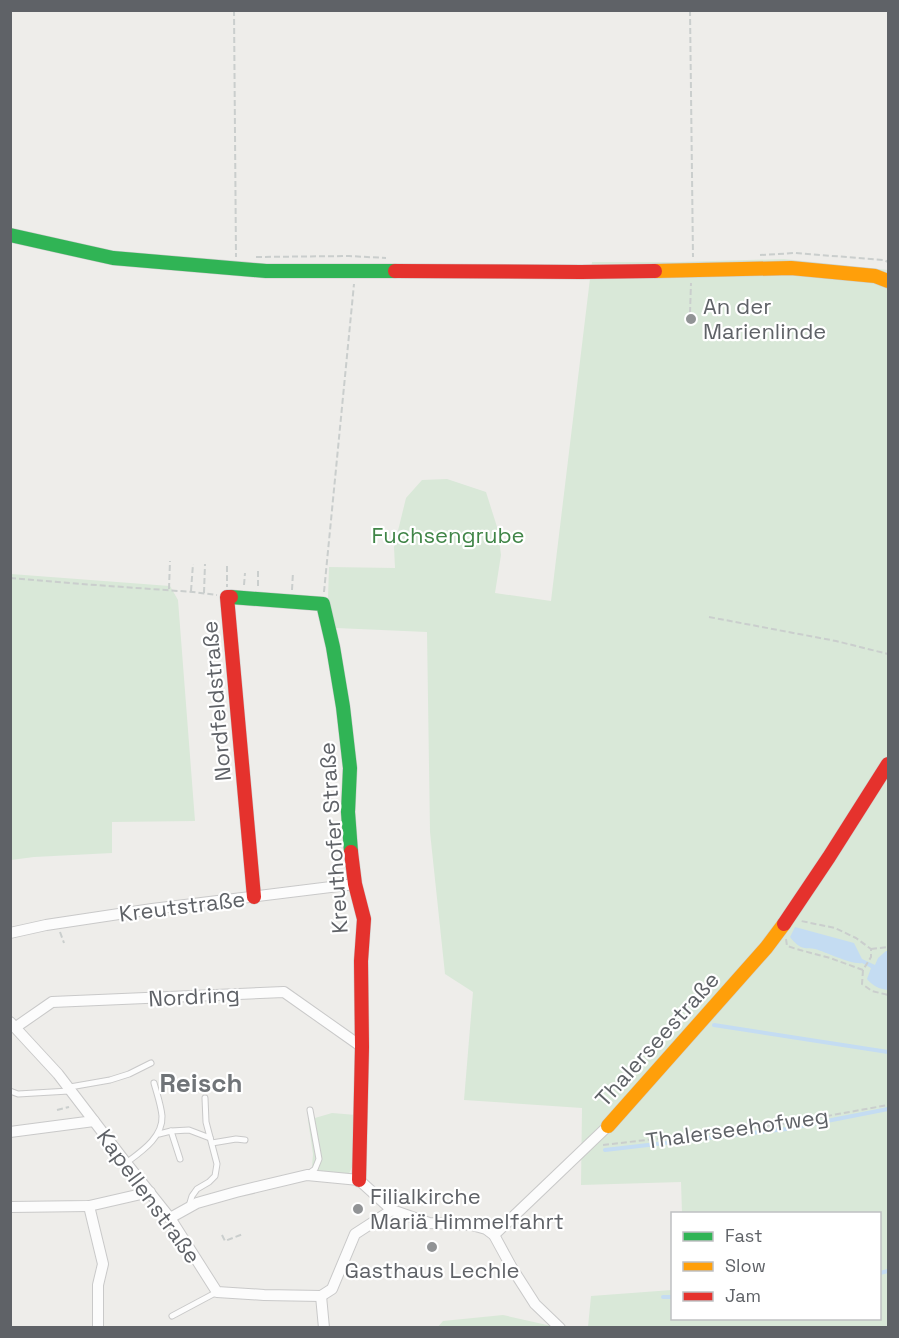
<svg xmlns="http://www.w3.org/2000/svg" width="899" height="1338" viewBox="0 0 899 1338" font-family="'Space Grotesk',sans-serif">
<rect width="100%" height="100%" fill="#eeedea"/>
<g fill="#d9e8d8">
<path d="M784,259L888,270V1327H588L591,1296L672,1290V1318H880V1214L682,1213L681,1182L581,1185L582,1108L464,1100L473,992L445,974L430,832L427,632L336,628L328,599L329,567L395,568L394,547L406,498L422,480L447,479L486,492L498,530L501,555L495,593L551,601L592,262H679Z"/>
<path d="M11,574L170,586L178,600L195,821L112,822V853L34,857L11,860Z"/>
<path d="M332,1113L356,1115L355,1160L348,1176L318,1173L312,1167L313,1154L308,1120Z"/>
<path d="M503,1315L556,1327L437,1328L443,1321Z"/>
</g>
<path fill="#c4dcf2" d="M795,927L854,943L862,959L875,965L878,958L886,951H888V990C879,989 873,986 867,979L871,968L862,963C852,965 826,952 815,949C811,948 805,949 801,947C797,945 793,941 790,937Z"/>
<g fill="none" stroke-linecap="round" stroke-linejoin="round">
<g stroke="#c4dcf2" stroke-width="4">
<path d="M714,1025L888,1052"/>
<path d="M605,1150L786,1129L888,1109"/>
<path d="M880,1273L888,1271"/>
<path d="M663,1297H672"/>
</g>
<defs>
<g id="lane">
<path d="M70,1087L110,1080L129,1074L151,1063"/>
<path d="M10,1091L18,1094L69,1091"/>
<path d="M171,1131L180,1159"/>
<path d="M159,1134L171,1131L189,1130L210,1138"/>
<path d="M212,1143L236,1139L245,1140"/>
<path d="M126,1163C142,1151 163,1137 162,1116C161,1105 157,1094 154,1083"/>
<path d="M308,1174L315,1169L319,1159L310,1110"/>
<path d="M189,1206L192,1196L197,1189L209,1182L215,1176L217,1164L206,1122L205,1098"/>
<path d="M172,1316L217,1292"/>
</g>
<g id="street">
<path d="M10,933L46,925L152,909L355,884"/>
<path d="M10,1022L58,1074L123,1159L170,1218L217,1292L264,1295L321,1296"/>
<path d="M16,1027L52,1002L284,992L362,1047"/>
<path d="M10,1132L94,1121"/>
<path d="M89,1206L103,1264L98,1285V1328"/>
<path d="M10,1207L89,1206L150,1192"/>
<path d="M170,1218L197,1203L236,1192L307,1175L359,1180L392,1210L429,1223L472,1225L486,1229L494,1235L512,1268L535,1304L560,1328"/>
<path d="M494,1235L608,1126"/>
<path d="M321,1296L332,1289L355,1234L392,1210"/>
<path d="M321,1296L324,1328"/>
</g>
<g id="fast">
<path d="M10,235L113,258L266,271H395"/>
<path d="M231,597L323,604L333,647L343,707L350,768L348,812L351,852"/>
</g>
<g id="slow">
<path d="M655,271L791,268L875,276L888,281"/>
<path d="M608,1126L766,948L784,924"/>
</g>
<g id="jam">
<path d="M395,271L581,272L655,271"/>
<path d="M231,597H227L254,897"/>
<path d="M351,852L355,884L364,919L361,961L362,1047L359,1180"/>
<path d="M784,924L829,857L888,764"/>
</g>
</defs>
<use href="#lane" stroke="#c9c9c9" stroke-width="7"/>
<use href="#street" stroke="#c9c9c9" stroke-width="12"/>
<use href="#fast" stroke="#cbcbcb" stroke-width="15"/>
<use href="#slow" stroke="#cbcbcb" stroke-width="15"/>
<use href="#jam" stroke="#cbcbcb" stroke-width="15"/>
<g stroke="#cacecd" stroke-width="2" stroke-dasharray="6 3" stroke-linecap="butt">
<path d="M234,10L236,257"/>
<path d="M690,10L693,257"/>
<path d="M760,255L795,253L884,260L888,262"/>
<path d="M256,257L349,256L386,258"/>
<path d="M690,313L691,283"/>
<path d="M227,566V587"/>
<path d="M10,578L81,584L193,592L217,595"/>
<path d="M244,585L245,573"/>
<path d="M258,586V571"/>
<path d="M169,589L170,561"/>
<path d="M292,590L293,572"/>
<path d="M191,591L193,564"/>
<path d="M324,592L354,284"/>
<path d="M204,593L205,564"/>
<path d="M709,617L836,641L888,654"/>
<path d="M60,932L64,943"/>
<path d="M786,939L787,946L800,950L830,958L863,970L871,957V949L856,938L835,928L801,921"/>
<path d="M871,949L888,947"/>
<path d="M863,970L862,984L872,991L888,995"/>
<path d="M57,1110L69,1107"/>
<path d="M603,1145L783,1124L888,1105"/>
<path d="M222,1235L225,1241L243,1234"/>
</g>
<use href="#lane" stroke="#fcfcfc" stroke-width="5"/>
<use href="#street" stroke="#fcfcfc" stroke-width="10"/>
<use href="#fast" stroke="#30b455" stroke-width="14"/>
<use href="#slow" stroke="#ff9f0a" stroke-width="14"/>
<use href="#jam" stroke="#e5322d" stroke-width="14"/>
</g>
<g fill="#919395" stroke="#fff" stroke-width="2">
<circle cx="691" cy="319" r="6"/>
<circle cx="358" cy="1209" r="6"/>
<circle cx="432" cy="1247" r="6"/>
</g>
<g text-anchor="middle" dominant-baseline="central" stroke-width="4.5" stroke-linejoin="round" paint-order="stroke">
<g font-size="22" fill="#5f6267" stroke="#fff" text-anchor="start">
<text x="703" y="306">An der<tspan x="703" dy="25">Marienlinde</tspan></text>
<text x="370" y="1196">Filialkirche<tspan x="370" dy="25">Mariä Himmelfahrt</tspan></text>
<text x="432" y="1270" text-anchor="middle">Gasthaus Lechle</text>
</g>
<g font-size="22" fill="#408547" stroke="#fff">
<text x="448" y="535">Fuchsengrube</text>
</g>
<g font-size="22" fill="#5f6267" stroke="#fff">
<text transform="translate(216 701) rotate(-95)">Nordfeldstraße</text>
<text transform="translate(333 838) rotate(-94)">Kreuthofer Straße</text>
<text transform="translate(182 906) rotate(-7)">Kreutstraße</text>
<text transform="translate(194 996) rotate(-3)">Nordring</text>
<text transform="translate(657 1039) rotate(-48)">Thalerseestraße</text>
<text transform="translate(737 1128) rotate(-8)">Thalerseehofweg</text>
<text transform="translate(149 1196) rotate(54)">Kapellenstraße</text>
</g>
<g font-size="26" font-weight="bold" fill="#707478" stroke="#fff">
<text x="201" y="1083">Reisch</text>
</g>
</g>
<rect width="899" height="1338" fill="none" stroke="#5f6267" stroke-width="24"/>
<rect x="671" y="1212" width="210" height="108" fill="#ffffff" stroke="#bfc0c2" stroke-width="1.5"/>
<rect x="683" y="1232" width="30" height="9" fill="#30b455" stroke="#bfc0c2" stroke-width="1.5"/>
<text x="725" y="1242" font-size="18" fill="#5f6267">Fast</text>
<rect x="683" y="1262" width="30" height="9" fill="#ff9f0a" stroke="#bfc0c2" stroke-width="1.5"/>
<text x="725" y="1272" font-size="18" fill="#5f6267">Slow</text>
<rect x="683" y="1292" width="30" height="9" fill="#e5322d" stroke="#bfc0c2" stroke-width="1.5"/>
<text x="725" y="1302" font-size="18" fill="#5f6267">Jam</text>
</svg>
